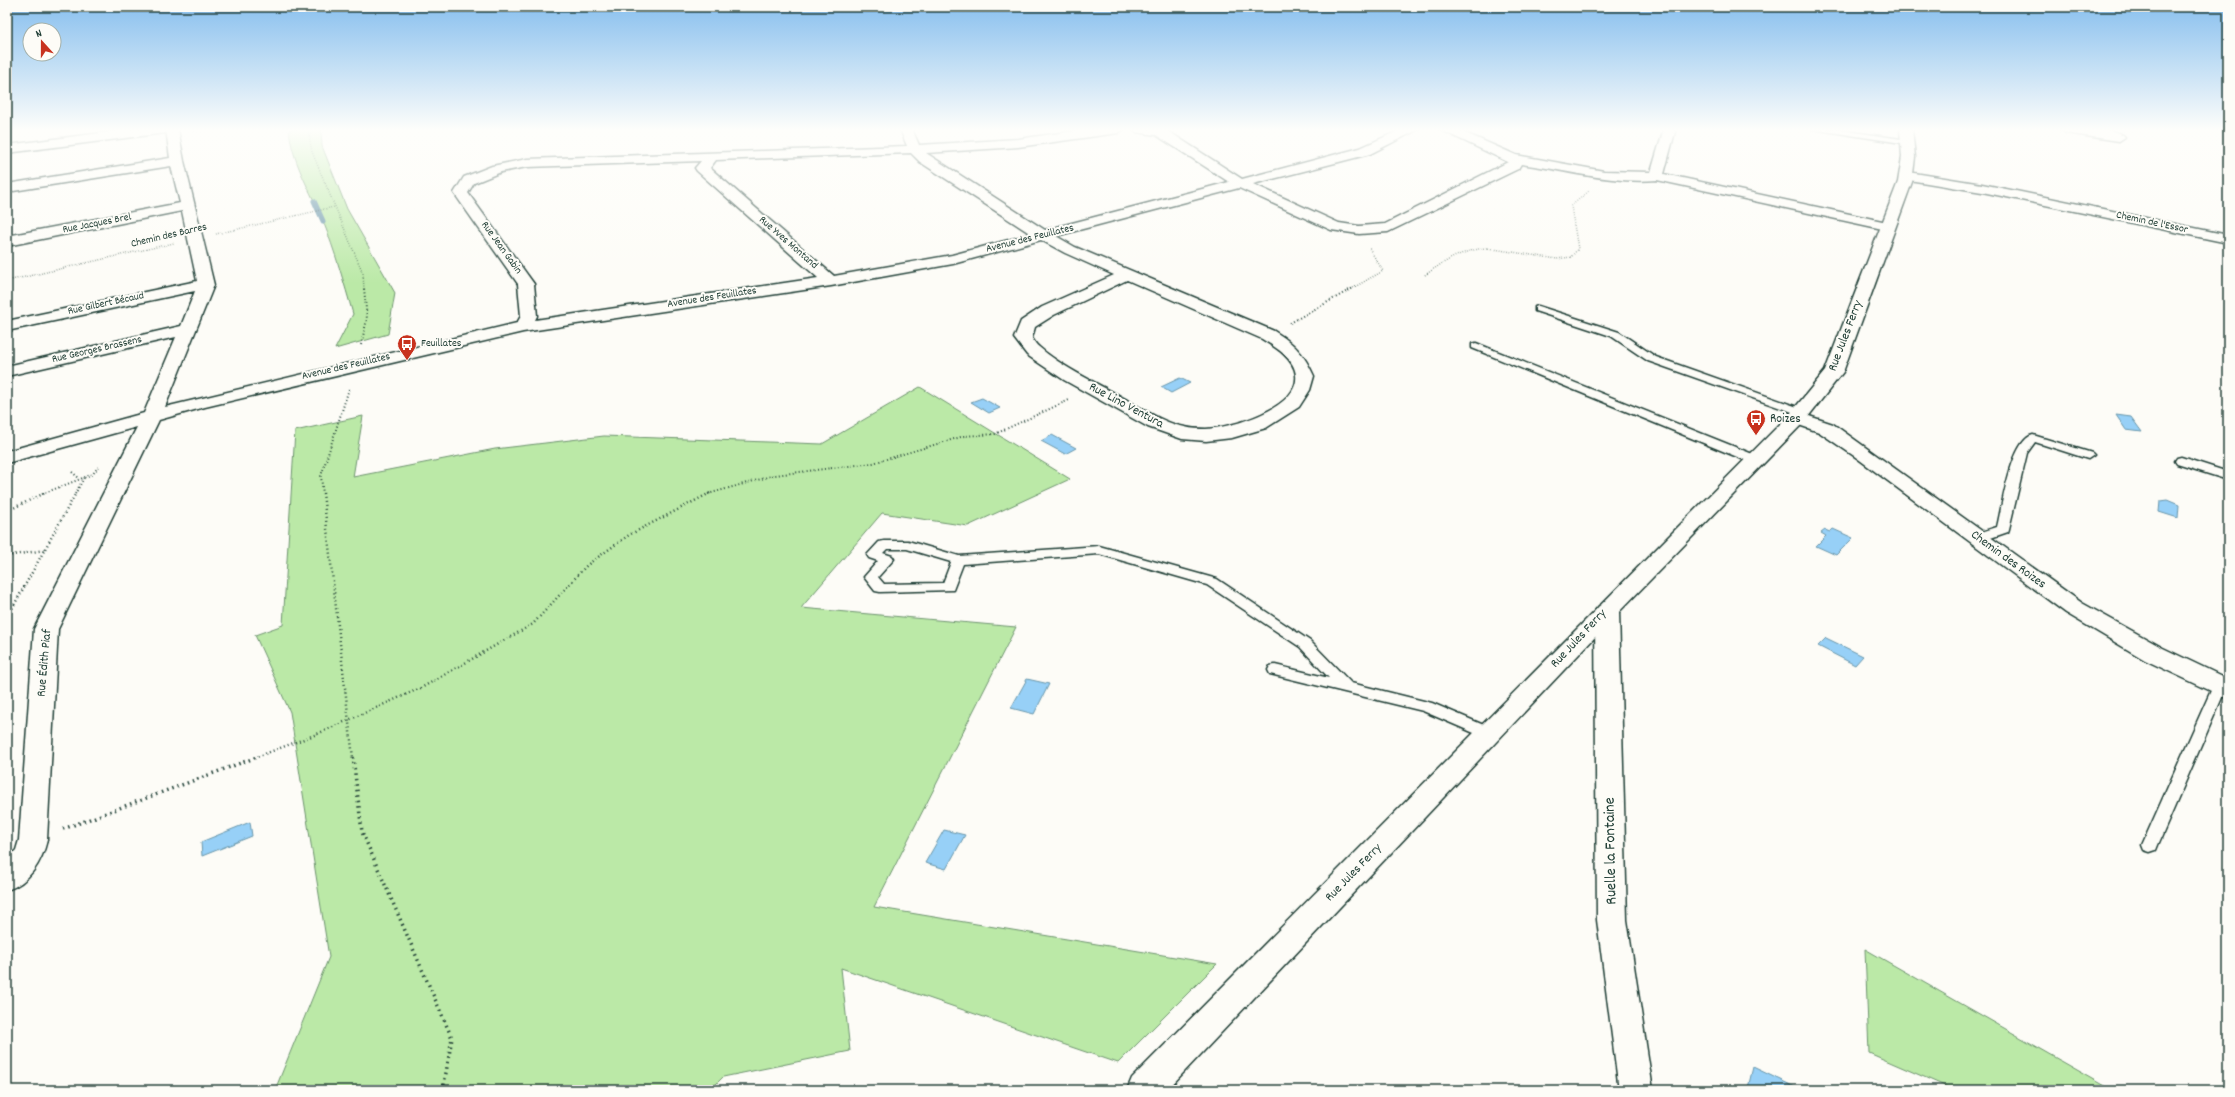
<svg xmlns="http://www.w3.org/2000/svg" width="2235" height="1097" viewBox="0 0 2235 1097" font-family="Dekko,sans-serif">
<rect width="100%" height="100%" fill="#fdfcf7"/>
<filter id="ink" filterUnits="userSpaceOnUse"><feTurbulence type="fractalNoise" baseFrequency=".025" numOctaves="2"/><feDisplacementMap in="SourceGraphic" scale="8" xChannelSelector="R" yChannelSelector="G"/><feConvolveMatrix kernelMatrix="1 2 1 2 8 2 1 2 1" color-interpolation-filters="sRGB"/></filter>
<g filter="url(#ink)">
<g fill="#bbe9a7" stroke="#6d936e">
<path d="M289,129H321L322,146L347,209L395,293L388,334L335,349L353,314C344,283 335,251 323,221C311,191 292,163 289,129Z"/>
<path d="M920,387L1070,479L968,526L882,513L801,608L1016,627L874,907L1217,964L1118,1063L841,968L850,1051L723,1077L710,1090H275L329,957L290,712L255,635L283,625L295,431L363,416L353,477L495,449L604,436L822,444Z"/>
<path d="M1865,949L2113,1090H1954L1869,1053Z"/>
</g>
<g fill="#97d0f7" stroke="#6795a9">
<path d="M1180,378L1190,383L1171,393L1161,387Z"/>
<path d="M982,398L1000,408L989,413L971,402Z"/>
<path d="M2116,415L2131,417L2142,432L2126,430Z"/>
<path d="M1052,435L1076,448L1065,454L1041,441Z"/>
<path d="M2167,500L2179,505L2178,518L2159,512L2160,501Z"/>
<path d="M1833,529L1853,538L1836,555L1816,546L1826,536L1821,533L1825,530L1830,532Z"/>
<path d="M1826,638L1863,656L1855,665L1818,646Z"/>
<path d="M1027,679L1049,684L1034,714L1011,708Z"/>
<path d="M250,822L252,836L202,856L201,842Z"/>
<path d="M944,830L965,835L946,869L925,863Z"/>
<path d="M1753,1067L1801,1090H1752L1748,1088Z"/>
</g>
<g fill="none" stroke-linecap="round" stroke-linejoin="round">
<path stroke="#6795a9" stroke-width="5" d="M314,201L323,221"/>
<defs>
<g id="lane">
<path d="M1812,129H1834L1908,140L1912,142L1908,144Z"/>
<path d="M1538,306L1619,332L1656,357L1806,410L1808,412L1802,415L1798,414L1648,361L1611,336L1535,311V307Z"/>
<path d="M1476,343L1760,457L1762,460L1760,463H1752L1472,348V344Z"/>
<path d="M2033,435L2092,453L2094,455L2088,459L2035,442L2027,453L2009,529L2008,532L1982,541H1972L1971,538L1972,535L1997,527C2002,507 2011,440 2033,435Z"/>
<path d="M2181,457L2228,472V480L2177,464L2175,461L2177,458Z"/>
<path d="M884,541H908L959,556L1099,546L1217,579L1310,641L1351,683L1432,703L1493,729L1496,733L1493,737L1488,739L1423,711L1270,674L1268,670L1270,666L1275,665L1329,678L1300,647L1207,585L1099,554L963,564L953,590L880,592L875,591L864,577L878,561L869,558L867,555L879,542ZM887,549H907L951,562L943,583L884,584L878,577L894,559L892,556L883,553Z"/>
<path d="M2220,681L2225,682L2227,686L2158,845L2156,850L2150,852L2144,850L2142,845L2213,686L2215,682Z"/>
</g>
<g id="street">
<path d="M166,129H178L184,161L214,285L165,407L517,323L521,316L518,284L454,193L464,177L492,166L527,159L907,146L900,129H912L919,145L1018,139L1088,129H1124L1118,133L1018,147L926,153L1045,230L1229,182L1156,135L1136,132L1134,129H1165L1242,179L1360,148L1402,129H1419L1370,154L1253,184L1339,223L1359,226L1385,224L1508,162L1439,129H1456L1516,155L1604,171L1651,172L1663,132L1664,129H1674L1675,132L1664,174L1887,222L1892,223L1894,226L1892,229L1887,230L1657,180C1610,184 1567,170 1521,164L1518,169L1388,232L1359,234L1331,230L1239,188L1056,236L1075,247L1274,331C1295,344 1304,354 1314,376L1310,390L1299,407L1266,428L1232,438L1206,441L1182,439L1148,427L1064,380L1027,355L1014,338L1021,321L1042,307L1114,275L1065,253L1041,240L953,264L831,286L523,332L205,407L159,420L58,629L47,840C42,862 29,883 7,890V859L16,850L19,840L34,629L137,427L7,463V451L144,413L176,337L7,376V366L181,326L195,291L7,331V321L197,281L182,211L7,246V236L180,203L171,166L7,192V184L170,158ZM911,153L920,162L1031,234L952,255L834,276L710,168L716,160ZM701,161L695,168L697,171L818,278L535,320L537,316L534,284L468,193L474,183L501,172L527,167ZM1127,280L1262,339C1275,347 1294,358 1296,375C1300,408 1231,428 1206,429C1200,429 1192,429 1185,427C1162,423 1140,407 1120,396C1096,383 1059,365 1039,347C1036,345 1034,341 1032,338L1035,327L1054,315Z"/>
<path d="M2060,129C2072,129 2119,127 2125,137L2119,141L2066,133Z"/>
<path d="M1908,172L1982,184L2228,235V243L1982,192L1903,179L1901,176Z"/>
<path d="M1797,412L1833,424L2082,603L2163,648L2228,679V699L2145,660L2066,613L1857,458L1819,432L1790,422L1787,418L1790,414Z"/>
<path d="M1607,603L1615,606L1619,611L1627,920L1653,1090H1619L1597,920L1595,611L1599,606Z"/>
</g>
<g id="secondary">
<path d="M132,129H171L165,133L7,153V145Z"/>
<path d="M1900,129H1912L1915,157L1912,182L1843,372L1804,422L1615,616L1167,1090H1127L1132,1078L1790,414L1825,371L1898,182L1902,157Z"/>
</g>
</defs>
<use href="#lane" stroke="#1f3d34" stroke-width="3"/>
<use href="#street" stroke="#1f3d34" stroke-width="3"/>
<use href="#secondary" stroke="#1f3d34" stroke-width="3"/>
<g stroke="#1f3d34" stroke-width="1.5" stroke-dasharray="0.5 2" stroke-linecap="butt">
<path d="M308,129L312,152L363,273L364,289"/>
<path d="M192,132L213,129"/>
<path d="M216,234L334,207"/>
<path d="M1425,275C1445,261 1462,250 1487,248L1557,259L1571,257L1578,249L1571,206L1589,191"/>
<path d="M7,281L174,243"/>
<path d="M1351,289L1383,271L1369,248"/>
</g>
<g stroke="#1f3d34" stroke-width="2" stroke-dasharray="1 2.5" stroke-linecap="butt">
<path d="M1290,323L1353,288"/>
<path d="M361,345L367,319L364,288"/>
<path d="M72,472L80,479"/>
<path d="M42,494L93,474L98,467"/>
<path d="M75,494L84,478"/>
<path d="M323,494L321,476L349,389"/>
<path d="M708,494L775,475L873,463L964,436L995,434L1069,400"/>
</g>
<g stroke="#1f3d34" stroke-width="2.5" stroke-dasharray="1 3" stroke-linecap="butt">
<path d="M323,493L353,758"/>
<path d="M7,511L45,493"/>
<path d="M7,556L45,550"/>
<path d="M7,679L9,667L8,616L76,493"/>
<path d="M254,758L317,734L423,687L533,624L587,565L629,535L710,493"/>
</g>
<g stroke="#1f3d34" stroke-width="3.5" stroke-dasharray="1.5 4" stroke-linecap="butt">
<path d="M353,757L362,832L452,1038L443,1090"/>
<path d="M63,829L257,757"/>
</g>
<use href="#lane" fill="#fdfcf7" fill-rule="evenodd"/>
<use href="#street" fill="#fdfcf7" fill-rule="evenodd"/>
<use href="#secondary" fill="#fdfcf7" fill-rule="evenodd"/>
</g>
</g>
<linearGradient id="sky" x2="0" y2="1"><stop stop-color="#87bfee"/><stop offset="0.46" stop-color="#fefefb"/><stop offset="1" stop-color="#fefefb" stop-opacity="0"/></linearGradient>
<rect width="2235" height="283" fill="url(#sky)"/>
<defs>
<symbol id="bus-pin" viewBox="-11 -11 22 30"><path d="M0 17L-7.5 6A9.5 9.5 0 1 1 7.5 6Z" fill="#c8321e" stroke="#fdfcf7"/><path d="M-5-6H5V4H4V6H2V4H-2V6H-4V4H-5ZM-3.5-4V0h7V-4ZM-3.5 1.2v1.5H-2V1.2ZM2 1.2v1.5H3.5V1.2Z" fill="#fff"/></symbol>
</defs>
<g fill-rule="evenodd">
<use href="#bus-pin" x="396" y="333" width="22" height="30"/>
<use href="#bus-pin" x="1745" y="408" width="22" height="30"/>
</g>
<g text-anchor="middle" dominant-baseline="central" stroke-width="4" stroke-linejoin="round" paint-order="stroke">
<g font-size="11" fill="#1f3d34" stroke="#fdfcf7">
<text transform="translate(2152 223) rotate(12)">Chemin de l'Essor</text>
<text transform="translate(97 224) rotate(-11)">Rue Jacques Brel</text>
<text transform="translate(169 236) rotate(-13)">Chemin des Barres</text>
<text transform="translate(1030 239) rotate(-14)">Avenue des Feuillates</text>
<text transform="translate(788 243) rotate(41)">Rue Yves Montand</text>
<text transform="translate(501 248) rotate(54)">Rue Jean Gabin</text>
<text transform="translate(712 298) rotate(-9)">Avenue des Feuillates</text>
<text transform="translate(106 304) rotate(-12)">Rue Gilbert Bécaud</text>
<text transform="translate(97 350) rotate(-13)">Rue Georges Brassens</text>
<text transform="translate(346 367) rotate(-13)">Avenue des Feuillates</text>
</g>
<g font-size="11" fill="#1f3d34" stroke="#fdfcf7" text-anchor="start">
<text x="421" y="344">Feuillates</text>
</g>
<g font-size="13" fill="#1f3d34" stroke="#fdfcf7">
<text transform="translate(1846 336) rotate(-69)">Rue Jules Ferry</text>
<text transform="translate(1126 406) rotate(28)">Rue Lino Ventura</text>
<text transform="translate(2008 560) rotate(36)">Chemin des Roizes</text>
<text transform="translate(1579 639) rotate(-47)">Rue Jules Ferry</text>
<text transform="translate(45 663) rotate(-85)">Rue Édith Piaf</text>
<text transform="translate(1354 873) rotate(-46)">Rue Jules Ferry</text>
</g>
<g font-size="13" fill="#1f3d34" stroke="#fdfcf7" text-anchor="start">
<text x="1770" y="419">Roizes</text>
</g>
<g font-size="16" fill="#1f3d34" stroke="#fdfcf7">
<text transform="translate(1611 851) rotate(-91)">Ruelle la Fontaine</text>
</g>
</g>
<rect width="2235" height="1097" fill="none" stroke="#fdfcf7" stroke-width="24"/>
<rect x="12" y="12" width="2211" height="1073" fill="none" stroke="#1f3d34" stroke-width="1.5" filter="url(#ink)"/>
<g transform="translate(42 42) rotate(339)"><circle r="19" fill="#fdfcf7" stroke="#a4b0a9"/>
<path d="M0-3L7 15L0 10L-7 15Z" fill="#c8321e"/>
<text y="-6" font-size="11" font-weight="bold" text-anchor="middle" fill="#1f3d34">N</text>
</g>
</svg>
